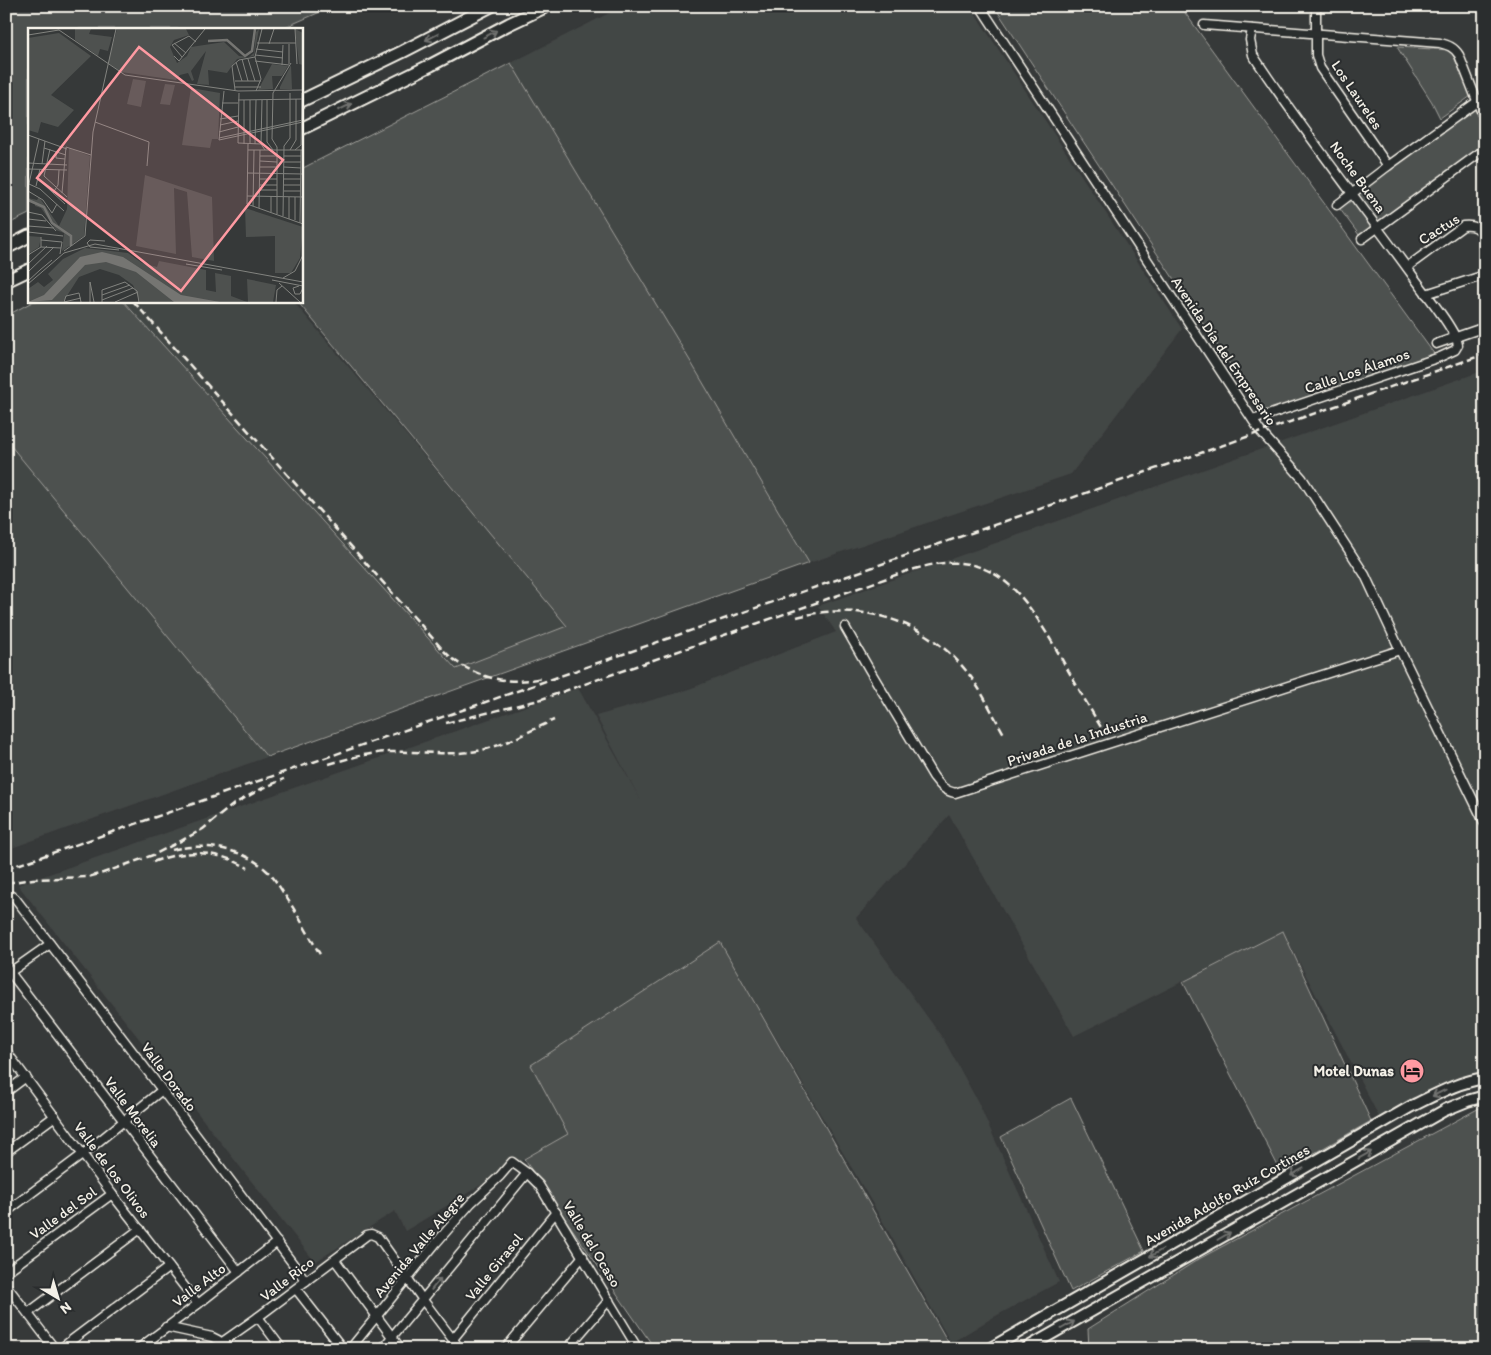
<svg xmlns="http://www.w3.org/2000/svg" width="1491" height="1355" viewBox="0 0 1491 1355" font-family="Itim,sans-serif">
<rect width="100%" height="100%" fill="#363939"/>
<filter id="ink" filterUnits="userSpaceOnUse"><feTurbulence type="fractalNoise" baseFrequency=".02" numOctaves="2"/><feDisplacementMap in="SourceGraphic" scale="10" xChannelSelector="R" yChannelSelector="G"/><feConvolveMatrix kernelMatrix="1 2 1 2 8 2 1 2 1" color-interpolation-filters="sRGB"/></filter>
<g filter="url(#ink)">
<g fill="#434645">
<path d="M623,6H970L1182,329L1071,474L809,563L692,364L511,63Z"/>
<path d="M123,301H293L568,626L456,669Z"/>
<path d="M1485,370V1069L1379,1117L1283,931L1074,1036L949,815L856,918L944,1040L978,1102L1059,1282L992,1318L951,1343L878,1213L720,942L568,1134L524,1159L405,1231L395,1211L315,1262L18,885L578,688L640,799L596,716L684,691L836,632L818,606Z"/>
<path d="M6,440L267,757L6,850Z"/>
</g>
<g fill="#4e514f" stroke="#a1a19c">
<path d="M6,6H334L281,29H29V214L6,225Z"/>
<path d="M994,6H1180L1435,355L1262,413Z"/>
<path d="M1397,47L1451,50L1471,96L1440,118L1432,102Z"/>
<path d="M511,63L692,364L809,563L267,757L6,440V316L34,301H123L456,669L567,626L297,301H301V169Z"/>
<path d="M1485,96V149L1362,239L1337,205Z"/>
<path d="M1283,931L1371,1121L1281,1172L1183,982Z"/>
<path d="M720,942L952,1349H655L524,1159L568,1134L531,1065Z"/>
<path d="M1071,1098L1144,1251L1071,1291L1001,1137Z"/>
<path d="M1485,1105V1349H1089L1088,1329L1199,1259Z"/>
</g>
<g fill="none" stroke-linecap="round" stroke-linejoin="round">
<defs>
<g id="minor">
<path d="M980,6L1260,431L1302,478L1365,575L1400,650L1485,824"/>
<path d="M1316,6V55L1320,68L1388,166"/>
<path d="M1204,25L1440,43C1448,45 1454,47 1459,55L1485,121"/>
<path d="M1252,29L1250,40L1253,55C1302,130 1360,203 1413,276C1423,290 1456,330 1458,345L1455,350L1440,357L1253,420"/>
<path d="M1337,205L1388,166L1485,96"/>
<path d="M1362,239L1485,149"/>
<path d="M1407,267L1463,226C1474,225 1478,227 1485,236"/>
<path d="M1426,294L1485,275"/>
<path d="M1436,344L1485,327"/>
<path d="M845,627L869,669L933,776C940,785 943,790 955,793L1400,650"/>
<path d="M6,893L15,898L162,1090L306,1281"/>
<path d="M6,967L239,1272"/>
<path d="M6,975L50,944"/>
<path d="M6,1051L112,1194L198,1304"/>
<path d="M6,1092L26,1077"/>
<path d="M6,1152L55,1116"/>
<path d="M6,1212L82,1155L162,1090"/>
<path d="M335,1260L401,1349"/>
<path d="M6,1272L112,1194"/>
<path d="M6,1285L55,1349"/>
<path d="M296,1289L343,1349"/>
<path d="M28,1313L140,1229"/>
<path d="M258,1317L282,1349"/>
<path d="M166,1327L212,1337L218,1340L226,1349"/>
<path d="M453,1339L556,1212"/>
<path d="M221,1343L258,1317L367,1235L371,1234L378,1237L423,1300L460,1349"/>
<path d="M60,1349L169,1267"/>
<path d="M138,1349L198,1304L277,1242"/>
<path d="M350,1349L436,1243L471,1203L500,1176L512,1162L527,1173L539,1185L638,1349"/>
<path d="M382,1349L527,1173"/>
<path d="M505,1349L583,1256"/>
<path d="M567,1349L609,1300"/>
</g>
<g id="major">
<path d="M989,1349L1410,1107C1435,1095 1457,1082 1485,1078"/>
<path d="M1025,1349L1445,1110L1467,1101L1485,1096"/>
</g>
<g id="highway">
<path d="M301,101L402,52L491,6"/>
<path d="M301,129L431,65L509,24L547,6"/>
<path d="M6,248L29,236"/>
<path d="M6,281L29,270"/>
</g>
</defs>
<use href="#minor" stroke="#f4f1e8" stroke-width="11"/>
<use href="#major" stroke="#f4f1e8" stroke-width="14"/>
<use href="#highway" stroke="#f4f1e8" stroke-width="15"/>
<use href="#minor" stroke="#2a2d2e" stroke-width="8"/>
<use href="#major" stroke="#2a2d2e" stroke-width="10"/>
<use href="#highway" stroke="#2a2d2e" stroke-width="11"/>
<g stroke="#f4f1e8" stroke-width="2.5" stroke-dasharray="8 4" stroke-linecap="butt">
<path d="M133,301L444,651C470,677 506,686 542,678"/>
<path d="M797,617C864,600 930,622 971,677C984,695 993,715 1004,734"/>
<path d="M446,723L539,700L907,571C919,568 931,564 944,563C1002,558 1029,604 1055,647C1070,674 1086,702 1102,729"/>
<path d="M329,764C350,758 371,752 393,752C421,751 449,756 477,751C504,746 529,731 554,720"/>
<path d="M172,850C187,846 203,846 218,848C236,851 252,857 266,870C273,876 279,886 284,894C298,914 309,936 321,956"/>
<path d="M153,862C173,854 197,850 219,856C229,858 239,863 248,868"/>
<path d="M6,869L1485,354"/>
<path d="M6,883L33,879L88,877L103,873L153,855L179,842L203,829L234,804L261,789L284,779"/>
</g>
</g>
<defs><path id="oneway-shaft" d="M-6 0H5M1.5-3L5.5 0L1.5 3" fill="none" stroke-width="1.6" stroke-linecap="round" stroke-linejoin="round" transform="scale(1.25)"/></defs>
<g stroke="#71726f">
<use href="#oneway-shaft" transform="translate(490 34) rotate(-28)"/>
<use href="#oneway-shaft" transform="translate(432 37) rotate(153)"/>
<use href="#oneway-shaft" transform="translate(345 107) rotate(-26)"/>
<use href="#oneway-shaft" transform="translate(1439 1093) rotate(154)"/>
<use href="#oneway-shaft" transform="translate(1365 1155) rotate(-29)"/>
<use href="#oneway-shaft" transform="translate(1297 1172) rotate(150)"/>
<use href="#oneway-shaft" transform="translate(1224 1236) rotate(-30)"/>
<use href="#oneway-shaft" transform="translate(1156 1253) rotate(150)"/>
<use href="#oneway-shaft" transform="translate(436 1284) rotate(-51)"/>
<use href="#oneway-shaft" transform="translate(1068 1325) rotate(-30)"/>
</g>
</g>
<defs>
<symbol id="hotel-disc" viewBox="-11 -11 22 22"><circle r="9.5" fill="#ff9aa2" stroke="#2a2d2e"/><path d="M-6-4.5h1.5V1H6V5H4.5V3h-9V5H-6ZM-4 0a1.8 1.8 0 1 1 3.6 0ZM.5 0V-2.5h3Q6-2.5 6 0Z" fill="#111"/></symbol>
</defs>
<g fill-rule="evenodd">
<use href="#hotel-disc" x="1398" y="1057" width="28" height="28"/>
</g>
<g text-anchor="middle" dominant-baseline="central" stroke-width="4" stroke-linejoin="round" paint-order="stroke">
<g font-size="15" fill="#f4f1e8" stroke="#2a2d2e">
<text transform="translate(1357 95) rotate(56)">Los Laureles</text>
<text transform="translate(1358 177) rotate(54)">Noche Buena</text>
<text transform="translate(1439 229) rotate(-32)">Cactus</text>
<text transform="translate(1224 351) rotate(56)">Avenida Día del Empresario</text>
<text transform="translate(1357 371) rotate(-19)">Calle Los Álamos</text>
<text transform="translate(1077 739) rotate(-18)">Privada de la Industria</text>
<text transform="translate(169 1077) rotate(53)">Valle Dorado</text>
<text transform="translate(133 1112) rotate(53)">Valle Morelia</text>
<text transform="translate(112 1170) rotate(53)">Valle de los Olivos</text>
<text transform="translate(1227 1195) rotate(-30)">Avenida Adolfo Ruíz Cortines</text>
<text transform="translate(63 1213) rotate(-36)">Valle del Sol</text>
<text transform="translate(592 1244) rotate(59)">Valle del Ocaso</text>
<text transform="translate(419 1245) rotate(-50)">Avenida Valle Alegre</text>
<text transform="translate(494 1267) rotate(-51)">Valle Girasol</text>
<text transform="translate(287 1279) rotate(-37)">Valle Rico</text>
<text transform="translate(199 1285) rotate(-37)">Valle Alto</text>
</g>
<g font-size="15" font-weight="bold" fill="#f4f1e8" stroke="#2a2d2e" text-anchor="end">
<text x="1394" y="1071">Motel Dunas</text>
</g>
</g>
<g transform="translate(28 28)">
<rect width="275" height="275" fill="#363939"/>
<path d="M47,1H63L61,6L84,9L80,23L72,21L70,28L47,12ZM89,1H158L161,7L146,12L142,19L149,35L159,28L163,19L196,14L211,28L221,29L226,25L228,4L231,1L226,28L209,31L199,45L180,42L181,57L169,56L178,23L163,43L166,52L164,53L160,45L152,47L148,52L93,44L80,35ZM267,1L275,5V37L271,36ZM31,5L63,28L23,67L46,82L30,99L13,94L10,105L0,102V10ZM244,36L260,38L254,48H244L245,61L230,62ZM263,37L264,61H252V59ZM105,51L118,53L113,79L99,76ZM137,56L147,57L142,77L132,76ZM163,60L192,65L190,111H184L182,120L154,117ZM41,120L62,128L56,208L34,223L36,205L28,202L13,180L7,178V175L0,173V170L9,172L11,169L31,198L39,181ZM117,147L184,169L186,233L164,229L159,164L146,160L148,226L108,218ZM217,180L275,199L272,230L263,245H247V208L218,209ZM0,208L13,209L11,219L0,226ZM57,220L100,225L114,235L129,239L131,233L178,242V262L188,264L187,245L203,248V268L219,274H112L105,257L91,247L72,241L51,249L35,274H0V261L10,254L16,259L25,252L20,246L35,231ZM219,251L248,257L245,274H220Z" fill="#4e514f"/>
<path d="M74,224L95,229L153,267L192,274H146L108,244L78,234L57,237L24,272L0,274L16,267L52,229Z" fill="#757572"/>
<path fill="none" stroke="#757572" stroke-width="2.5" d="M180,13L199,12L217,28L224,23L227,1M0,172L16,179L24,195L43,208V218"/>
<path fill="none" stroke="#82837f" stroke-width="1" d="M267,1L269,36M0,7L31,2L97,47L210,63L275,62M146,15L158,25M229,15H268M241,16L246,1M228,21L255,24M227,27L255,30M146,28L151,33L177,1M154,29L144,17L161,8L168,14M214,31L220,53M220,31L227,53M227,33L261,37M208,34L214,53M261,36V16M254,37L255,17M207,53H233M207,59H233M207,62L204,38L211,32L227,29M196,63L191,112L275,94M228,63L233,51L227,29L234,1M211,65L210,115L233,116M210,72L275,71M234,72L233,116L237,122M239,72V114L245,122M194,75H210M192,91L210,88M67,94L121,114L119,138M192,97L210,93M191,104L210,99M0,107L39,121M191,110L275,92M216,116V72M220,116L219,176L275,196M222,116V72M227,116L228,72M16,120L38,127M22,121L16,148L39,169M220,122H274M262,122L268,112V71M267,122L273,117L274,65M28,124V130L37,131M232,128H249M256,128H273M232,133L249,134M256,134H273M0,135L39,137M14,136L17,113M232,139H249M256,139L273,140M0,141L39,142M219,145L275,146M10,151L37,176M232,151H249M256,151H273M1,156L12,161L36,183M232,157H249M256,157H273M8,158L12,141M0,160L11,111M232,162H249M0,163L15,172L24,185L29,176M256,163H273M25,165L30,157L31,142M34,165L38,119L63,127M219,168L275,169M225,178L226,122M231,180L232,122M0,184L14,187L28,203M243,184V168M249,186V119L244,111L245,65L263,35M255,188L256,118L262,110V65M0,191L18,193M261,191V169M267,192V169M272,195L273,122M0,198L26,200M0,204L35,208M275,204V227M57,208L65,104L88,1M13,209V219L33,220M13,212L34,214L32,226M77,213L62,212L59,215L62,219L91,222M36,223L57,208M0,227L13,219M0,236L19,218M158,236L194,242M12,242L24,232M0,244L26,219M255,250L267,243L275,227M244,252L275,258M0,253L12,242M62,254L66,274M251,255L272,274M0,256L36,225L67,216L275,254M271,258L265,260L267,266H272L275,260M74,267L102,257M74,272L105,260M36,274L38,268L51,265L53,274M36,274L53,270M62,274V254M74,274V262L97,254L109,263L111,274M87,274L110,264M248,274L249,262L254,258"/>
<path fill="#ff9aa2" fill-opacity="0.15" stroke="#ff9aa2" stroke-width="2.5" d="M111,19L255,132L153,263L9,150Z"/>
<rect width="275" height="275" fill="none" stroke="#f4f1e8" stroke-width="2.5"/>
</g>
<rect width="1491" height="1355" fill="none" stroke="#2a2d2e" stroke-width="25"/>
<rect x="12" y="12" width="1466" height="1330" fill="none" stroke="#f4f1e8" stroke-width="2" filter="url(#ink)"/>
<g transform="translate(58 1298) rotate(142)" stroke="#2a2d2e" stroke-width="4" paint-order="stroke">
<path d="M0-4L9 19L0 12L-9 19Z" fill="#f4f1e8"/>
<text y="-8" font-size="14" font-weight="bold" text-anchor="middle" fill="#f4f1e8">N</text>
</g>
</svg>
